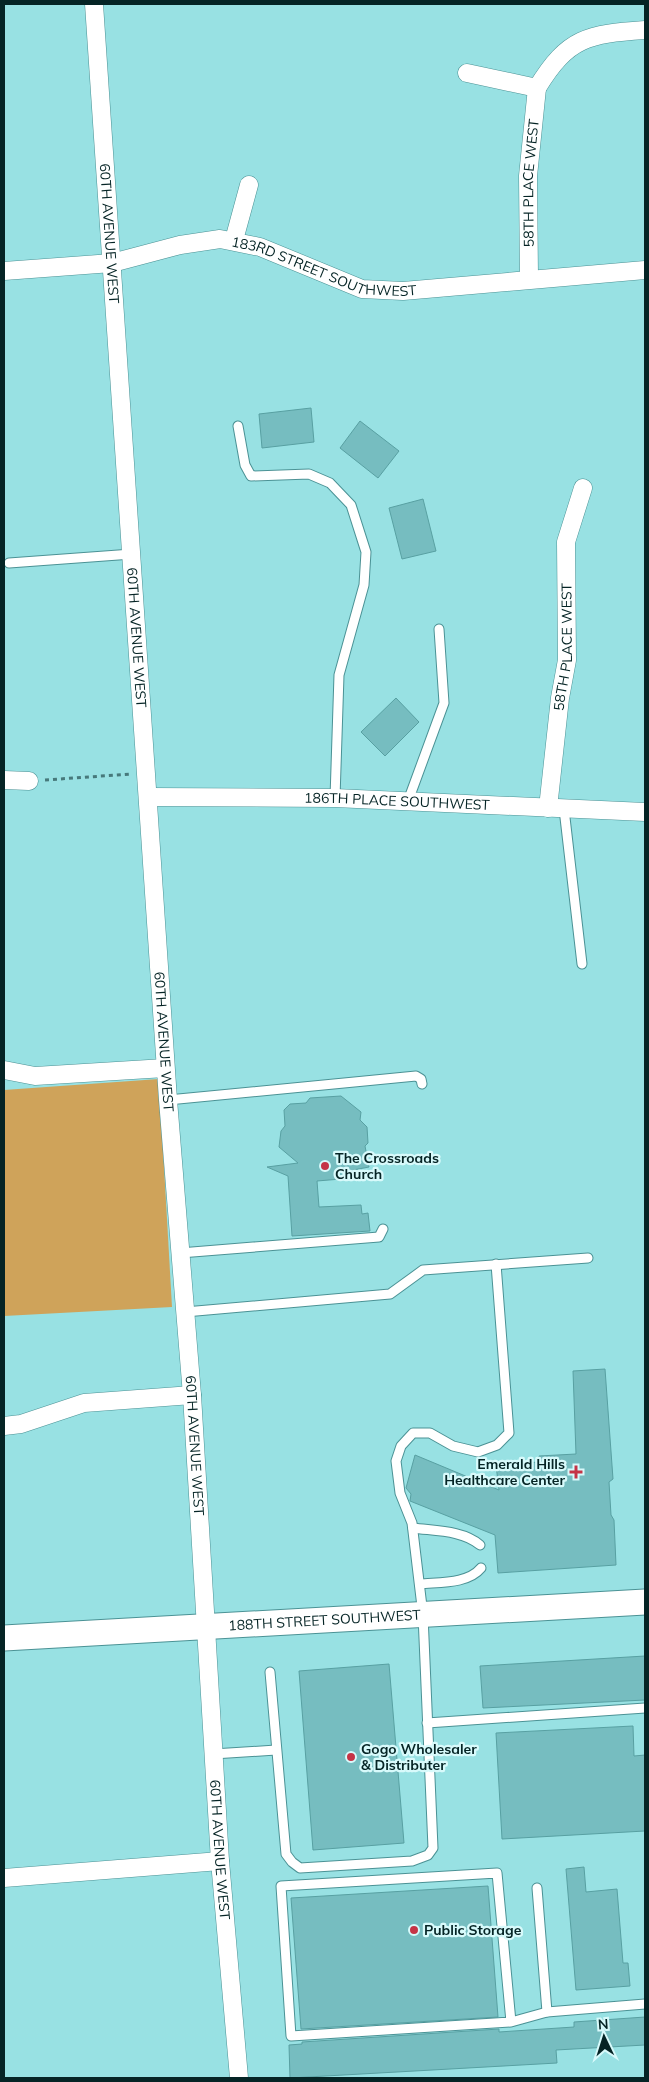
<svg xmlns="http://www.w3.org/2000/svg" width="649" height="2082" viewBox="0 0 649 2082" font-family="Mulish,sans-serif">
<rect width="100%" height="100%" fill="#98e1e3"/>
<path fill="#cfa35a" d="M159,1079L172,1307L4,1316V1090Z"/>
<g fill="#76bdc0" stroke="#58a0a2">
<path d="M311,408L314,442L262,448L259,414Z"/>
<path d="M360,421L399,451L378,478L340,448Z"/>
<path d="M423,499L436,551L402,559L389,508Z"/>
<path d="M396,698L419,722L385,756L361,732Z"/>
<path d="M341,1096L361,1112L360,1120L367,1127L368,1143L365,1146L369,1167L353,1170V1178L317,1181L319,1207L361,1205L362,1214L368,1213L370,1231L292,1236L288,1176L267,1167L298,1163L279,1147L281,1131L285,1126L284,1110L290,1104L306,1103L310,1098Z"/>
<path d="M605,1369L613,1479L609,1482L611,1515L614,1520L616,1565L498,1573L495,1535L410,1501L411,1494L406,1488L415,1455L499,1490L496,1465L539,1462V1456L576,1454L573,1371Z"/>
<path d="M645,1656V1700L483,1708L480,1666Z"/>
<path d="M389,1664L404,1843L313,1850L299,1671Z"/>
<path d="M633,1726L634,1756L645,1755V1831L502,1839L496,1733Z"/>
<path d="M584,1867L586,1892L617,1889L623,1963H628L630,1986L576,1990L566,1869Z"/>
<path d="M488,1886L498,2017L301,2029L291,1898Z"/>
<path d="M645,2017V2045L556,2050L557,2063L290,2078L289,2045L302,2044V2042L499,2029V2032L574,2027V2022Z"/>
</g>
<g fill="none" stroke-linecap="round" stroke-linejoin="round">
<defs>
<g id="lane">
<path d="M238,426L245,465L251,476L309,474L330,483L351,505L366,552L364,585L339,675L335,798"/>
<path d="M9,563L132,554"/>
<path d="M408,801L444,703L439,629"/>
<path d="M564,809L582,964"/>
<path d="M168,1100L416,1076L421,1079L422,1084"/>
<path d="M180,1253L379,1237L383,1229"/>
<path d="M185,1312L390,1294L423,1270L588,1258"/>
<path d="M413,1528C434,1531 463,1530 480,1545"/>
<path d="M420,1584C439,1582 468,1584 481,1568"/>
<path d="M270,1672L286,1854L292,1862L300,1868L412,1861L428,1855L433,1848L423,1615L412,1523L400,1493L396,1461L401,1446L413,1433H430L453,1446L478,1452L497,1445L509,1433L496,1264"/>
<path d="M427,1723L645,1708"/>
<path d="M213,1754L276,1750"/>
<path d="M537,1888L547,2012"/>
<path d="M511,2022L497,1873L281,1886L291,2036L511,2022L547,2012L645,2004"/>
</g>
<g id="street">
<path id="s1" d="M94,4L168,1100L192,1395L220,1861L239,2078"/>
<path d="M467,73L537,88C568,37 588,34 645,30"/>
<path d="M234,240L249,185"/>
<path id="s2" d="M4,271L112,263L180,245L220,239L260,247L362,289L403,291L645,270"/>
<path id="s3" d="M529,278L528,176L537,88"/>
<path d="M4,780L29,781"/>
<path id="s4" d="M149,797L335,798L645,812"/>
<path id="s5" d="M548,808L560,698L567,660L566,542L583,488"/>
<path d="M4,1070L35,1076L165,1068"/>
<path d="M4,1426L21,1424L84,1403L192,1395"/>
<path d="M4,1878L220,1861"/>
</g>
<g id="secondary">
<path id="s6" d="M4,1638L645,1602"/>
</g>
</defs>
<use href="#lane" stroke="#4b9295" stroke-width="11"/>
<use href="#street" stroke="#4b9295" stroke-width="19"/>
<use href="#secondary" stroke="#4b9295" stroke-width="27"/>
<path stroke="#47797b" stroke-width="3" stroke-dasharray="4 4" stroke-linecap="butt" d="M45,780L131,774"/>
<use href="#lane" stroke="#fff" stroke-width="9"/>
<use href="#street" stroke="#fff" stroke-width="18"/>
<use href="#secondary" stroke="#fff" stroke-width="25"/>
</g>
<g fill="#c53446" stroke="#d8fafb" stroke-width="2">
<circle cx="325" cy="1166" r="5"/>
<path d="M573.5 1464.5h5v5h5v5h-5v5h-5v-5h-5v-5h5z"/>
<circle cx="351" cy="1757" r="5"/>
<circle cx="414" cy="1930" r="5"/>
</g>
<g text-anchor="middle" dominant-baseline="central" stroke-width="4.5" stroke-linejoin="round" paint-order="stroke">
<g font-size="14" fill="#052425" stroke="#d8fafb">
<text stroke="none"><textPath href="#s3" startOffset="95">58TH PLACE WEST</textPath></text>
<text stroke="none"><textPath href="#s1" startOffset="230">60TH AVENUE WEST</textPath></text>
<text stroke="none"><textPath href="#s2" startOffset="328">183RD STREET SOUTHWEST</textPath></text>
<text stroke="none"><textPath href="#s1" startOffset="635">60TH AVENUE WEST</textPath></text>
<text stroke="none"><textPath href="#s5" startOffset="162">58TH PLACE WEST</textPath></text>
<text stroke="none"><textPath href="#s4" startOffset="248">186TH PLACE SOUTHWEST</textPath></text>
<text stroke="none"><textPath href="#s1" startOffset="1040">60TH AVENUE WEST</textPath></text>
<text stroke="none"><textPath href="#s1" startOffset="1445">60TH AVENUE WEST</textPath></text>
<text stroke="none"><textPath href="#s6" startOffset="321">188TH STREET SOUTHWEST</textPath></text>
<text stroke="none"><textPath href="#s1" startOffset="1850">60TH AVENUE WEST</textPath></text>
</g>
<g font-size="14" font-weight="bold" fill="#052425" stroke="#d8fafb" text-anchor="start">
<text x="335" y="1158">The Crossroads<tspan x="335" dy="16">Church</tspan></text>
<text x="565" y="1464" text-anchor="end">Emerald Hills<tspan x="565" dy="16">Healthcare Center</tspan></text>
<text x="361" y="1749">Gogo Wholesaler<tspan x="361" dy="16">&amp; Distributer</tspan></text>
<text x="424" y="1930">Public Storage</text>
</g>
</g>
<rect width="649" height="2082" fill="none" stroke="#052425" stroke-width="10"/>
<g transform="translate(604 2037) rotate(356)" stroke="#d8fafb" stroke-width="4" paint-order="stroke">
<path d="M0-4L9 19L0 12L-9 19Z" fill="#052425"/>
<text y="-8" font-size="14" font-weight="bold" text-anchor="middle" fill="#052425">N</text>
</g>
</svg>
